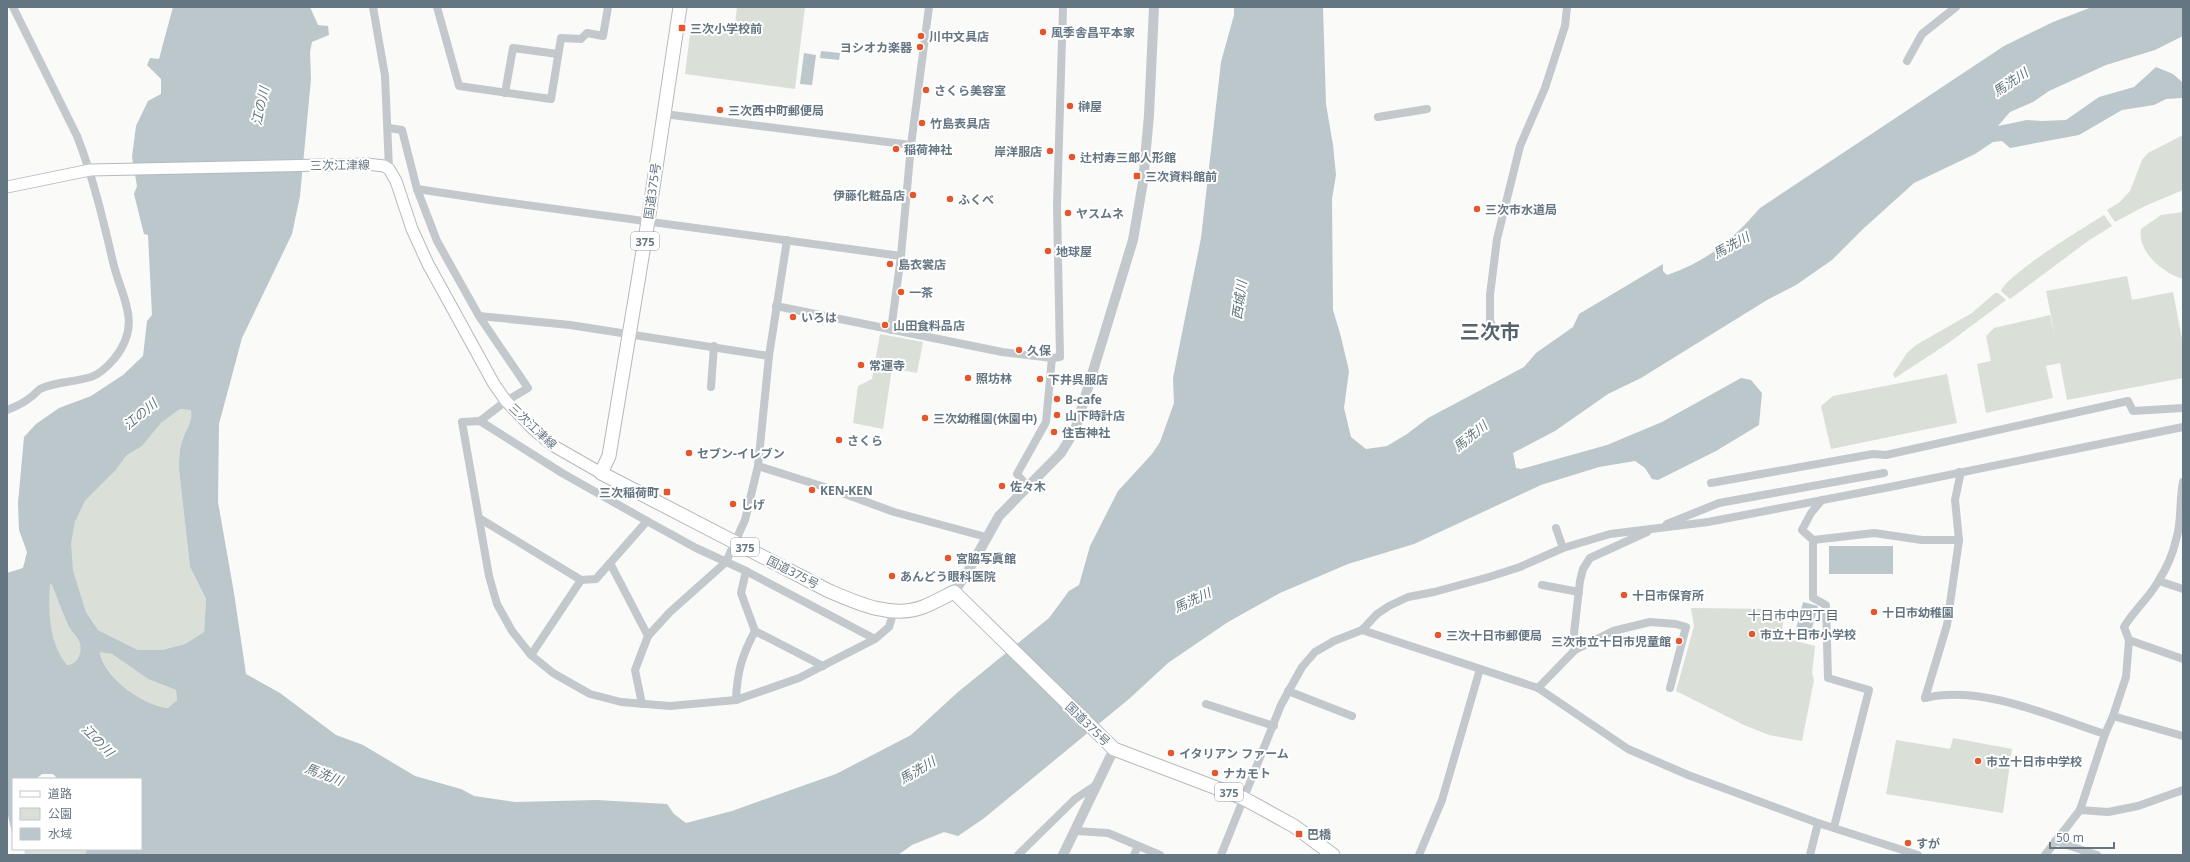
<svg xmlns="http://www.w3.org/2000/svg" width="2190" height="862" viewBox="0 0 2190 862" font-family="'Noto Sans','Noto Sans JP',sans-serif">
<rect width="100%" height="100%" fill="#fafaf8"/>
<g fill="#dadfd7">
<path d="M737,7H805L795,89L685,74L691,26L734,32Z"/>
<path d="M2183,135V190L2145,206L2115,222L2107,210L2120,202L2130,191L2142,160L2148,153Z"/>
<path d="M2183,212V279C2163,273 2137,252 2141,229L2161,215Z"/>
<path d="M2104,215L2112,226L2088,241L2010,299L2001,291C2007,274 2085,227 2104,215Z"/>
<path d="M2127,276L2132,300L2173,292L2183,344V378L2067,400L2060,363L2046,366L2053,398L1986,413L1977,364L1991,361L1986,336L1994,328L2050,315L2055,336L2046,291Z"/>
<path d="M1995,293H1998L2006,300L1947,344L1895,378L1893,374L1907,353L1916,345L1972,313Z"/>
<path d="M880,334L923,342L917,373L892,368L883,429L853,423L858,386L872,379Z"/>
<path d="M1947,374L1957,423L1831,449L1821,406L1833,396Z"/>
<path d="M180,409L192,410C193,422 187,427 183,437C179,448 179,459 179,470L190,567L206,599L204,632L185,644L162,650H138L98,630L86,612L73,570L70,543L75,522L85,501L115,471L127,455L142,446L161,423Z"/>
<path d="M49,584L52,585C57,598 62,611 67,623C70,630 74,633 78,639C85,649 79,664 66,665C49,643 48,611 49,584Z"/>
<path d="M1691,608L1785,609L1781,637L1815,646L1812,673L1814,680L1802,741L1769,735L1744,725L1676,691L1694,626Z"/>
<path d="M100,651L112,654L148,679L176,690L177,700L168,708C144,706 103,677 100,651Z"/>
<path d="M1953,738L2012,749L2003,813L1886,794L1896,740L1950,749Z"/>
<path d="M24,849H87L85,855H25Z"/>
</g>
<g fill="#bbc7cb" fill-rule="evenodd">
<path d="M173,7H310L318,25L328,26L329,35L312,42L310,52L311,79L300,196L292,234L242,338L219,424L218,502L234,593L246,674L280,693L336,735L363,745L415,776L461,789L474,796L515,802L597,800L667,804L674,814L686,823L732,811L836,774L911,735L958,692L1049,618L1069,591L1079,585L1090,546L1118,491L1152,454L1160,442L1174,403L1173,378L1201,238L1221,62L1234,15V7H1323L1326,104L1333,145L1336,175L1332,199L1333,310L1341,337L1349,371L1344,408L1351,437L1366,449L1387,446L1407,434L1428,418L1524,367L1536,353L1573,327L1579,314L1663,264V271L1667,275C1708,261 1732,240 1760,208L2004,46L2053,22L2092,7H2183V36L2155,50L2106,65L2049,91L2033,102L2010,112L1998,126L2027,120L2042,121L2066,120L2099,97L2134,87L2156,67L2173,74L2182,82V98L2166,99L2154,105L2122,110L2079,135L2010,148L2002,141L1993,142L1975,154L1914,183L1863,229L1832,260L1796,285L1767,300L1641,378L1608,394L1555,431L1513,453L1516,468L1521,469L1607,445L1662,422L1741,378L1751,380L1762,393L1759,425L1716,451L1658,480L1652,479L1645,468L1635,461L1599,467L1541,485L1414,544L1348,564L1280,593L1228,622L1168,663L1129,699L983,819L958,836L944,832L912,845L898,855H85L87,849H141V779H58L53,774H42L36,779H13V837L7,811V573L23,568L27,552L19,530L18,503L24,437L36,424L59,408L91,396L123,375L143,356L147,321L152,315L148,235L144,234L134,194L137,186L132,157L136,126L148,101L161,94V79L147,65L150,58L159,59ZM180,409L191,410C193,422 187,427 183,438C179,448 179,459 179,470L190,567L206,599L204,632L185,644L162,650H138L98,630L86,612L73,570L71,543L75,522L85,501L115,471L127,455L142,446L161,423ZM50,584L52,585C57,598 62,611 67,623C70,630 74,633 78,639C84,649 79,664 67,665C49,643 48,611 50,584ZM100,652L112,654L148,679L176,690L177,700L168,708C144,706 103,677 100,652Z"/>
<path d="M821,51L840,53L839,60L820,58Z"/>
<path d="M804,53L816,55L812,85L800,84Z"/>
<rect x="1829" y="546" width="64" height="28"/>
<path d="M1803,602L1818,606L1810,636L1795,633Z"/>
</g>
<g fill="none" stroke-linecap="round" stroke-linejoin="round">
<defs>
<path id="secondary" d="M7,187L90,170L367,164L384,166L389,169L396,181L412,229L428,264L494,384L506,401L532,428L552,445L601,473"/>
<path id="trunk" d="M680,7L648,221L609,456L601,473L829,591C857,603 892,619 923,607C933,603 944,597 954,592L1114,749L1243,798L1294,826L1333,855"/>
</defs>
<use href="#secondary" stroke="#b3babf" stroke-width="13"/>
<use href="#trunk" stroke="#b4b9bd" stroke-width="15"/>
<g stroke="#c3c8cc" stroke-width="8">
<path d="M373,7L385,76L389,169"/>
<path d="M437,7L459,86L551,99L561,38L581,39L587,33L603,36L608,7"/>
<path d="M1907,61L1922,34L1956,7"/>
<path d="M505,93L513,48L558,54"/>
<path d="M664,114L911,145"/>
<path d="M1378,117L1427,109"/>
<path d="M389,128L402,130L417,189L437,241L479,316L528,388L506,401L480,421"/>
<path d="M417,189L490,200L901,256"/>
<path d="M776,306L1002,352L1052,358L1060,357L1057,206L1063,7"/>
<path d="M479,316L570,325L769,356"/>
<path d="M1492,326L1490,320V295L1497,239L1520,146L1545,88L1565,26L1567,7"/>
<path d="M891,330L901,256L911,145L929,7"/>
<path d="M711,387L714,346"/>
<path d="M7,410C15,407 25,402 31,397C34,395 37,391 40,389C53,382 75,382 91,377C100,374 108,366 114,359C143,323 122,300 113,262C103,219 93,177 77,136L13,7"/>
<path d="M758,466L834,490L894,512L986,537"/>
<path d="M1711,483L1873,454L1886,455L2128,401L2133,411L2183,408"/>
<path d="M1028,487L1017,474L1046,422L1052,358"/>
<path d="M1822,500L1811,513L1802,530L1813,540V598L1826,605L1828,678L1869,690L1834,827"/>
<path d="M479,518L581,580L596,579L647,521"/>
<path d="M1667,524L1719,503L1884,473"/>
<path d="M1556,528L1563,548"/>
<path d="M1813,540L1874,533L1922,540H1959"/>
<path d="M610,563L648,636"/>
<path d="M746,571L741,593L755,631L823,666"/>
<path d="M2159,581L2183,589"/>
<path d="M1542,585L1579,592"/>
<path d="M1362,630L1377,614L1389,606L1408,597L1434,592L1489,577L1520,567L1563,548L1610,534L1708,522L1890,487L2183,427"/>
<path d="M875,639L746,571L696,548L647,521L562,473L480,421L462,422L489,576L497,604L512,631L531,655L553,673L590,694L621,702L670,706L736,700L799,678L875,639L889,627L894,611"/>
<path d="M2129,640L2183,659"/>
<path d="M1575,650L1574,633L1580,581L1583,569L1590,558L1647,532"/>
<path d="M531,655L581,580"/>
<path d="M1538,688L1575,650L1613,631L1650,622L1676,624L1686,627L1670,688"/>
<path d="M1288,691L1352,716"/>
<path d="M1925,698L1947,625L1959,540L1955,500L1960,476L1959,472"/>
<path d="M1925,698C1981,684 2052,717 2105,734"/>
<path d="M736,700C737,672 742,655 755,631"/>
<path d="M642,704L635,670L648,636L670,612L726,562L745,520L758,466L769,356L787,240"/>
<path d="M1206,704L1274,726"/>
<path d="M2113,716L2183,736"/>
<path d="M2080,810L2108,812L2138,806L2183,790"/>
<path d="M1076,831L1108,833L1160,855"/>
<path d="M2055,841L2097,855"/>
<path d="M1018,855L1075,799L1096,785"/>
<path d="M1134,855L1138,846"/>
<path d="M1221,855L1281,705L1302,667L1315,652L1334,641L1362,630L1538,688L1628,749L1688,775L1818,823L1918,855"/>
<path d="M1419,855L1442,800L1480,669"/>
<path d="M1810,855L1818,823"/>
<path d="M2045,855L2080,810L2105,734L2113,716L2126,677L2129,640L2124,627C2134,610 2150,597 2159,580C2166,569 2173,553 2176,540C2182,521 2179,502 2183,482"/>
</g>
<g stroke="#c3c8cc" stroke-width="10">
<path d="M954,592L967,573L999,516L1061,453L1075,430L1133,240L1143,182L1149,115L1154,7"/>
<path d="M1063,855L1114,749"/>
</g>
<use href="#secondary" stroke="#fff" stroke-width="11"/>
<use href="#trunk" stroke="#fff" stroke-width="13"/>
</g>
<g fill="#e4572e" stroke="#fff" stroke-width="1.5">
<rect x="678" y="24" width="8" height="8" rx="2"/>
<circle cx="1043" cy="32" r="4"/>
<circle cx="921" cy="36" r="4"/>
<circle cx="920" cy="47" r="4"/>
<circle cx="926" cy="90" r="4"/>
<circle cx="1070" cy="106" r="4"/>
<circle cx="720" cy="110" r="4"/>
<circle cx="922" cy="123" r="4"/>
<circle cx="896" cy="149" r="4"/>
<circle cx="1050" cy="151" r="4"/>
<circle cx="1072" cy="157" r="4"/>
<rect x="1133" y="172" width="8" height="8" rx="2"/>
<circle cx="913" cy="195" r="4"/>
<circle cx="950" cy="199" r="4"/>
<circle cx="1477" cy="209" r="4"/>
<circle cx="1068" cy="213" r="4"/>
<circle cx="1048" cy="251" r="4"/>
<circle cx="890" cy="264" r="4"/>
<circle cx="901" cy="292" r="4"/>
<circle cx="793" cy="317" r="4"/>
<circle cx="885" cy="325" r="4"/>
<circle cx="1019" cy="350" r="4"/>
<circle cx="861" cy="365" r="4"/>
<circle cx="968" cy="378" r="4"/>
<circle cx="1040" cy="379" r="4"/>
<circle cx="1057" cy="399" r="4"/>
<circle cx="1057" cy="415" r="4"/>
<circle cx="925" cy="418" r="4"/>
<circle cx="1054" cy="432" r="4"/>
<circle cx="839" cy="440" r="4"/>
<circle cx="689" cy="453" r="4"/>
<circle cx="1002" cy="486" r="4"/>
<circle cx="812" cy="490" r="4"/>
<rect x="663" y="488" width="8" height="8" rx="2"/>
<circle cx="733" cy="504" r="4"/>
<circle cx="948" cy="558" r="4"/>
<circle cx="892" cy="576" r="4"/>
<circle cx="1624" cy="595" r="4"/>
<circle cx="1874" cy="612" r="4"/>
<circle cx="1752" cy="634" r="4"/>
<circle cx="1438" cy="635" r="4"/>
<circle cx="1679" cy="641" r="4"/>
<circle cx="1171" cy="753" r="4"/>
<circle cx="1978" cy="761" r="4"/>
<circle cx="1215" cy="773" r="4"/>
<rect x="1295" y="830" width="8" height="8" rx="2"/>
<circle cx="1908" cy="843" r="4"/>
</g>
<g text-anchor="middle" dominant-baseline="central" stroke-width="4" stroke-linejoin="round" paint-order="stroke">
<g fill="#fff" stroke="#939fa8" stroke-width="1">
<rect x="631" y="232" width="28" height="18" rx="3"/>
<rect x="731" y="538" width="28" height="18" rx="3"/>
<rect x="1215" y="783" width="28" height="18" rx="3"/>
</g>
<g font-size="11" font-weight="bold" fill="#657683">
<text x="645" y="241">375</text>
<text x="745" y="547">375</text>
<text x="1229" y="792">375</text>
</g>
<g font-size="12" font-weight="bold" fill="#657683" stroke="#fff" text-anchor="start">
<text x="690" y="28">三次小学校前</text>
<text x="1051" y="32">風季舎昌平本家</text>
<text x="929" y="36">川中文具店</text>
<text x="912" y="47" text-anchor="end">ヨシオカ楽器</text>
<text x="934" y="90">さくら美容室</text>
<text x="1078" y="106">榊屋</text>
<text x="728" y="110">三次西中町郵便局</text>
<text x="930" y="123">竹島表具店</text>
<text x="904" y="149">稲荷神社</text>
<text x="1042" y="151" text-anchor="end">岸洋服店</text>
<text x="1080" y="157">辻村寿三郎人形館</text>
<text x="1145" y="176">三次資料館前</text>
<text x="905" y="195" text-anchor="end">伊藤化粧品店</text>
<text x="958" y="199">ふくべ</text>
<text x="1485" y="209">三次市水道局</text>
<text x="1076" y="213">ヤスムネ</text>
<text x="1056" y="251">地球屋</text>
<text x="898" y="264">島衣裳店</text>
<text x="909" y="292">一茶</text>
<text x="801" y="317">いろは</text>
<text x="893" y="325">山田食料品店</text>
<text x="1027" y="350">久保</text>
<text x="869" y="365">常運寺</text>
<text x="976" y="378">照坊林</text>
<text x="1048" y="379">下井呉服店</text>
<text x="1065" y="399">B-cafe</text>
<text x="1065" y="415">山下時計店</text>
<text x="933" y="418">三次幼稚園(休園中)</text>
<text x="1062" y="432">住吉神社</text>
<text x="847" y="440">さくら</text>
<text x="697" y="453">セブン-イレブン</text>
<text x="1010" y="486">佐々木</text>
<text x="820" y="490">KEN-KEN</text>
<text x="659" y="492" text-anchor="end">三次稲荷町</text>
<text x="741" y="504">しげ</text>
<text x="956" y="558">宮脇写眞館</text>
<text x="900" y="576">あんどう眼科医院</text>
<text x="1632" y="595">十日市保育所</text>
<text x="1882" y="612">十日市幼稚園</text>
<text x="1760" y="634">市立十日市小学校</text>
<text x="1446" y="635">三次十日市郵便局</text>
<text x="1671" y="641" text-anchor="end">三次市立十日市児童館</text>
<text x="1179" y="753">イタリアン ファーム</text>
<text x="1986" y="761">市立十日市中学校</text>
<text x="1223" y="773">ナカモト</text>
<text x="1307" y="834">巴橋</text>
<text x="1916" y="843">すが</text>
</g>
<g font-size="12" fill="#657683" stroke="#fff">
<text transform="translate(340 165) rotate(-1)">三次江津線</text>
<text transform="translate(652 191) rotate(-82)">国道375号</text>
<text transform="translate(533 426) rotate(43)">三次江津線</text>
<text transform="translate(793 572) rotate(27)">国道375号</text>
<text transform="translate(1088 724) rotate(44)">国道375号</text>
</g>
<g font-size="13" font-style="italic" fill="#60757c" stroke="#fff">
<text transform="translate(2010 82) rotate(-34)">馬洗川</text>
<text transform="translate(260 106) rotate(-78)">江の川</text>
<text transform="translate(1731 245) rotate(-29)">馬洗川</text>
<text transform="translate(1239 300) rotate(-82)">西城川</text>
<text transform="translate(140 414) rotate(-40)">江の川</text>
<text transform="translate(1470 436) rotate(-39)">馬洗川</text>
<text transform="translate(1192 600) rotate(-25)">馬洗川</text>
<text transform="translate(98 740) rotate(45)">江の川</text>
<text transform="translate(917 770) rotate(-31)">馬洗川</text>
<text transform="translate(324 774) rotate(21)">馬洗川</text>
</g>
<g font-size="13" fill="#57646e" stroke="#fff">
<text x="1793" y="615">十日市中四丁目</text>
</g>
<g font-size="20" font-weight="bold" fill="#57646e" stroke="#fff">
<text x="1490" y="331">三次市</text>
</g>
</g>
<rect width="2190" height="862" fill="none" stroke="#657683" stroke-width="16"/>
<rect x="12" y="778" width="130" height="72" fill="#ffffff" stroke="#c1c8cd"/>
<rect x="20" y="791" width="20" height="6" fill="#ffffff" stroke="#c1c8cd"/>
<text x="48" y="798" font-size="12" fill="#657683">道路</text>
<rect x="20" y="808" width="20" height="12" fill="#dadfd7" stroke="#c1c8cd"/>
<text x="48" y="818" font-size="12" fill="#657683">公園</text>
<rect x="20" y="828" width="20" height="12" fill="#bbc7cb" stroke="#c1c8cd"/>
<text x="48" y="838" font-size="12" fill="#657683">水域</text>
<path d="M2050 842v6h64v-6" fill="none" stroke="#657683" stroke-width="2"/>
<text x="2056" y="842" font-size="12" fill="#657683" stroke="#ffffff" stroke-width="3" paint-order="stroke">50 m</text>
</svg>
